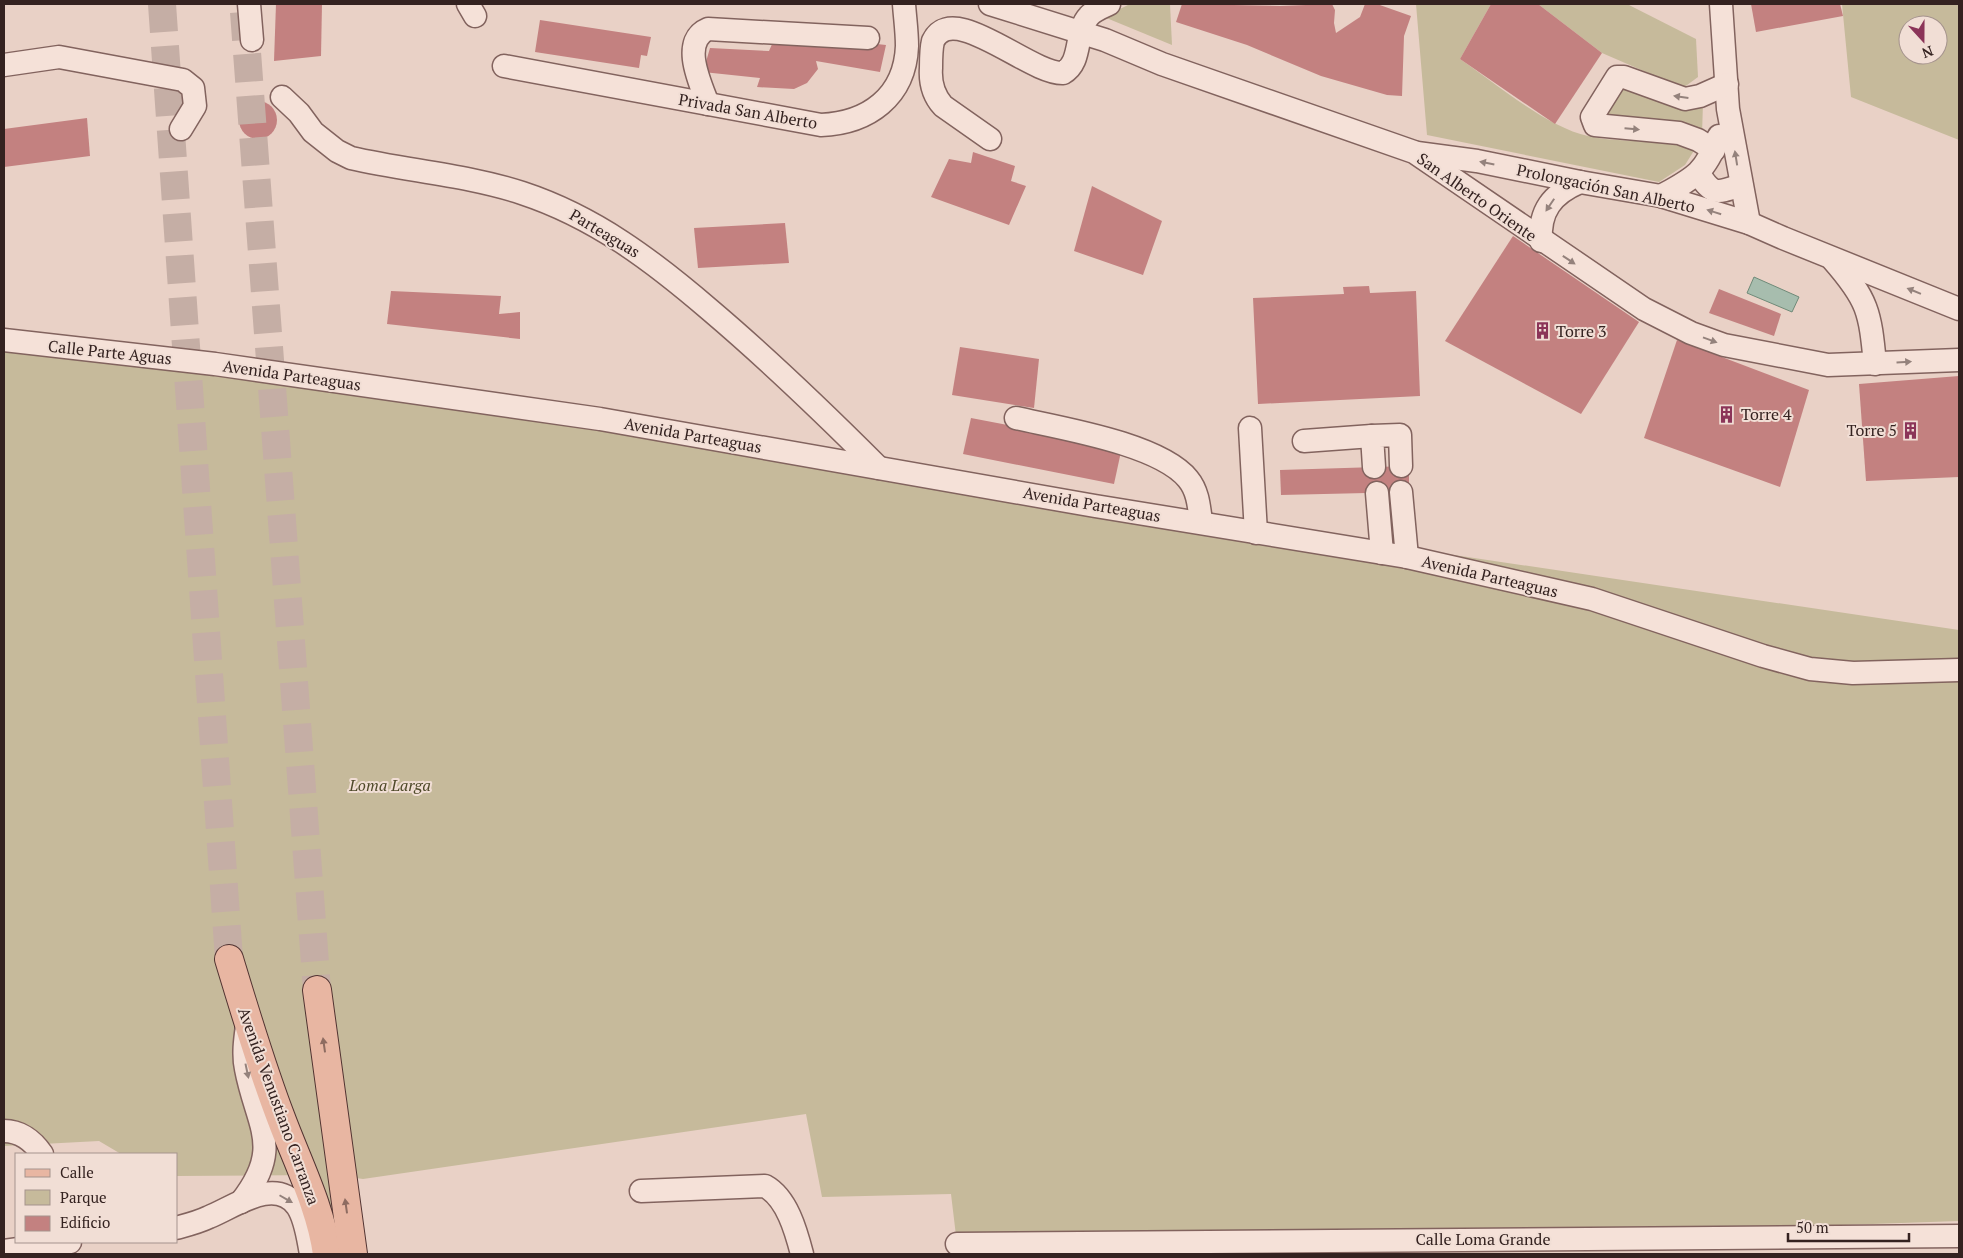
<svg xmlns="http://www.w3.org/2000/svg" width="1963" height="1258" viewBox="0 0 1963 1258" font-family="'PT Serif',serif">
<rect width="100%" height="100%" fill="#e9d1c6"/>
<g fill="#c6ba9b" fill-rule="evenodd">
<path d="M1130,4H1170L1172,45L1104,17Z"/>
<path d="M1416,4H1491L1460,59C1495,83 1547,127 1588,136C1623,144 1660,138 1695,149L1685,165L1659,182L1427,135Z"/>
<path d="M1538,4H1627L1696,39L1698,77L1683,88L1602,53Z"/>
<path d="M1842,4H1959V140L1851,97ZM1908,25H1938V55H1908Z"/>
<path d="M1616,84L1703,102L1702,134L1604,119Z"/>
<path d="M4,344L290,382L1959,630V1221L1403,1240L957,1244L951,1194L822,1197L806,1114L363,1179L335,1175L339,1229L319,1175L176,1176V1154H121L99,1141L4,1146Z"/>
</g>
<path fill="#a7bdae" stroke="#6f8a78" d="M1754,277L1799,297L1792,312L1747,293Z"/>
<g fill="#c38180">
<path d="M276,4H322L321,56L274,61Z"/>
<path d="M1182,4L1280,6L1332,4L1335,10L1334,23L1336,33L1360,17L1365,4H1377L1411,16L1404,36L1402,96L1387,95L1321,76L1247,45L1176,22Z"/>
<path d="M1491,4H1538L1602,53L1555,124L1460,59Z"/>
<path d="M1751,4H1840L1843,16L1756,32Z"/>
<path d="M540,20L651,37L647,56L641,55L639,68L535,52Z"/>
<path d="M777,33L886,45L880,72L816,61L818,69L807,83L794,89L757,87L760,78L703,72L710,48L769,51Z"/>
<circle cx="258" cy="120" r="19"/>
<path d="M87,118L90,156L4,167V129Z"/>
<path d="M973,152L1015,166L1011,181L1026,186L1009,225L931,197L949,159L971,163Z"/>
<path d="M1092,186L1162,221L1143,275L1074,251Z"/>
<path d="M785,223L789,263L698,268L694,228Z"/>
<path d="M1513,236L1639,322L1581,414L1445,341Z"/>
<path d="M1369,286L1370,293L1416,291L1420,396L1258,404L1253,298L1344,294L1343,287Z"/>
<path d="M1719,289L1781,314L1774,336L1709,313Z"/>
<path d="M391,291L501,296L499,314L520,312V339L387,324Z"/>
<path d="M1677,340L1809,390L1780,487L1644,438Z"/>
<path d="M960,347L1039,359L1034,408L952,395Z"/>
<path d="M1959,376V477L1866,481L1859,384Z"/>
<path d="M971,418L1122,447L1114,484L963,454Z"/>
<path d="M1409,466V492L1281,495L1280,470Z"/>
</g>
<g fill="none" stroke-linecap="round" stroke-linejoin="round">
<g stroke="#c5aea5" stroke-width="28" stroke-dasharray="28 14" stroke-linecap="butt">
<path d="M162,4L229,959"/>
<path d="M244,12L317,990"/>
</g>
<defs>
<g id="minor">
<path d="M249,4L252,40"/>
<path d="M468,4L475,16"/>
<path d="M990,4L1105,40L1162,64L1414,152L1644,309L1691,333L1724,345L1828,365L1959,360"/>
<path d="M1721,4L1728,109L1749,223"/>
<path d="M4,65L59,57L183,80L193,88L195,106L181,129"/>
<path d="M504,66L821,125C868,123 905,97 907,46C907,32 905,18 904,4"/>
<path d="M282,97L299,113L313,132L337,151L351,158C408,171 467,175 522,193C595,217 653,261 710,310C769,360 824,413 879,468"/>
<path d="M708,104C700,83 680,41 708,29L868,38"/>
<path d="M990,139L943,106C934,96 930,82 931,68C931,59 931,49 933,41C953,0 1029,74 1063,73C1083,62 1074,32 1089,16C1094,10 1103,7 1109,4"/>
<path d="M1714,150L1698,140L1679,133L1595,125L1592,117L1617,77H1624L1685,99L1700,96L1727,84"/>
<path d="M1417,153L1477,161L1580,182L1661,196L1749,223L1783,238L1959,309"/>
<path d="M1699,174C1713,196 1717,193 1741,185"/>
<path d="M1661,196C1694,178 1705,173 1719,136"/>
<path d="M1541,241C1539,211 1552,194 1580,182"/>
<path d="M1833,260C1868,300 1870,311 1875,364"/>
<path d="M4,340L215,364L600,419L1095,506L1407,557L1592,599L1763,656L1810,669L1853,673L1959,670"/>
<path d="M1016,418C1060,428 1160,444 1188,479C1198,491 1199,506 1201,522"/>
<path d="M1250,428L1256,533"/>
<path d="M1304,441L1372,436"/>
<path d="M1374,467L1372,436L1400,435L1401,466"/>
<path d="M1401,492L1407,557"/>
<path d="M1377,493L1382,553"/>
<path d="M4,1131C20,1131 33,1141 42,1154"/>
<path d="M641,1191L765,1186C787,1198 796,1231 802,1254"/>
<path d="M241,1202C284,1147 257,1127 246,1069C243,1055 245,1040 247,1026"/>
<path d="M176,1228C187,1225 199,1222 209,1217C234,1207 275,1176 297,1206C306,1219 308,1239 311,1254"/>
<path d="M957,1244L1959,1236"/>
<path d="M4,1251L70,1242"/>
</g>
<g id="major">
<path d="M229,959C245,1012 261,1066 281,1118C297,1161 321,1208 327,1254"/>
<path d="M317,990L353,1254"/>
</g>
</defs>
<use href="#minor" stroke="#82635e" stroke-width="25"/>
<use href="#major" stroke="#513331" stroke-width="30"/>
<use href="#minor" stroke="#f5e1d8" stroke-width="22"/>
<use href="#major" stroke="#e8b6a2" stroke-width="28"/>
</g>
<defs><path id="oneway-solid" d="M-6-.8H1V-3.2L6.5 0L1 3.2V.8H-6Z" transform="scale(1.25)"/></defs>
<g fill="#94827c">
<use href="#oneway-solid" transform="translate(1681 97) rotate(-172)"/>
<use href="#oneway-solid" transform="translate(1632 129) rotate(5)"/>
<use href="#oneway-solid" transform="translate(1736 158) rotate(-99)"/>
<use href="#oneway-solid" transform="translate(1487 163) rotate(-169)"/>
<use href="#oneway-solid" transform="translate(1550 205) rotate(124)"/>
<use href="#oneway-solid" transform="translate(1714 212) rotate(-163)"/>
<use href="#oneway-solid" transform="translate(1569 260) rotate(34)"/>
<use href="#oneway-solid" transform="translate(1914 291) rotate(-158)"/>
<use href="#oneway-solid" transform="translate(1710 340) rotate(20)"/>
<use href="#oneway-solid" transform="translate(1904 362) rotate(-4)"/>
<use href="#oneway-solid" transform="translate(247 1071) rotate(78)"/>
<use href="#oneway-solid" transform="translate(286 1199) rotate(30)"/>
</g>
<g fill="#8e6c61">
<use href="#oneway-solid" transform="translate(324 1045) rotate(-98)"/>
<use href="#oneway-solid" transform="translate(346 1206) rotate(-98)"/>
</g>
<defs>
<symbol id="building-bare" viewBox="-9 -9 18 18"><path d="M-4-6H4V6H1V3H-1V6H-4ZM-2.5-4.3h1.7v1.8h-1.7ZM.8-4.3h1.7v1.8H.8ZM-2.5-1h1.7V.8h-1.7ZM.8-1h1.7V.8H.8Z" fill="#8b3458" stroke="#f1ded5" stroke-width="2.5" paint-order="stroke"/></symbol>
</defs>
<g fill-rule="evenodd">
<use href="#building-bare" x="1530" y="318" width="25" height="25"/>
<use href="#building-bare" x="1714" y="402" width="25" height="25"/>
<use href="#building-bare" x="1898" y="418" width="25" height="25"/>
</g>
<g text-anchor="middle" dominant-baseline="central" stroke-width="4" stroke-linejoin="round" paint-order="stroke">
<g font-size="16" fill="#342220" stroke="#f1ded5">
<text transform="translate(748 111) rotate(10)">Privada San Alberto</text>
<text transform="translate(1606 188) rotate(12)">Prolongación San Alberto</text>
<text transform="translate(1477 197) rotate(35)">San Alberto Oriente</text>
<text transform="translate(605 233) rotate(31)">Parteaguas</text>
<text transform="translate(110 352) rotate(6)">Calle Parte Aguas</text>
<text transform="translate(292 375) rotate(8)">Avenida Parteaguas</text>
<text transform="translate(693 435) rotate(10)">Avenida Parteaguas</text>
<text transform="translate(1092 504) rotate(10)">Avenida Parteaguas</text>
<text transform="translate(1490 576) rotate(13)">Avenida Parteaguas</text>
<text transform="translate(279 1106) rotate(70)">Avenida Venustiano Carranza</text>
<text x="1483" y="1239">Calle Loma Grande</text>
</g>
<g font-size="16" fill="#342220" stroke="#f1ded5" text-anchor="start">
<text x="1556" y="331">Torre 3</text>
<text x="1741" y="414">Torre 4</text>
<text x="1897" y="430" text-anchor="end">Torre 5</text>
</g>
<g font-size="16" font-style="italic" fill="#4e4929" stroke="#f1ded5">
<text x="390" y="785">Loma Larga</text>
</g>
</g>
<rect width="1963" height="1258" fill="none" stroke="#342220" stroke-width="10"/>
<rect x="15" y="1153" width="162" height="90" fill="#f1ded5" stroke="#a5938d"/>
<rect x="25" y="1169" width="25" height="8" fill="#e8b6a2" stroke="#a5938d"/>
<text x="60" y="1178" font-size="15" fill="#342220">Calle</text>
<rect x="25" y="1190" width="25" height="15" fill="#c6ba9b" stroke="#a5938d"/>
<text x="60" y="1203" font-size="15" fill="#342220">Parque</text>
<rect x="25" y="1216" width="25" height="15" fill="#c38180" stroke="#a5938d"/>
<text x="60" y="1228" font-size="15" fill="#342220">Edificio</text>
<g transform="translate(1923 40) rotate(159)"><circle r="24" fill="#f1ded5" stroke="#a5938d"/>
<path d="M0-4L9 19L0 12L-9 19Z" fill="#8b3458"/>
<text y="-8" font-size="14" font-weight="bold" text-anchor="middle" fill="#342220">N</text>
</g>
<path d="M1788 1233v8h121v-8" fill="none" stroke="#342220" stroke-width="2.5"/>
<text x="1796" y="1233" font-size="15" fill="#342220" stroke="#f1ded5" stroke-width="4" paint-order="stroke">50 m</text>
</svg>
